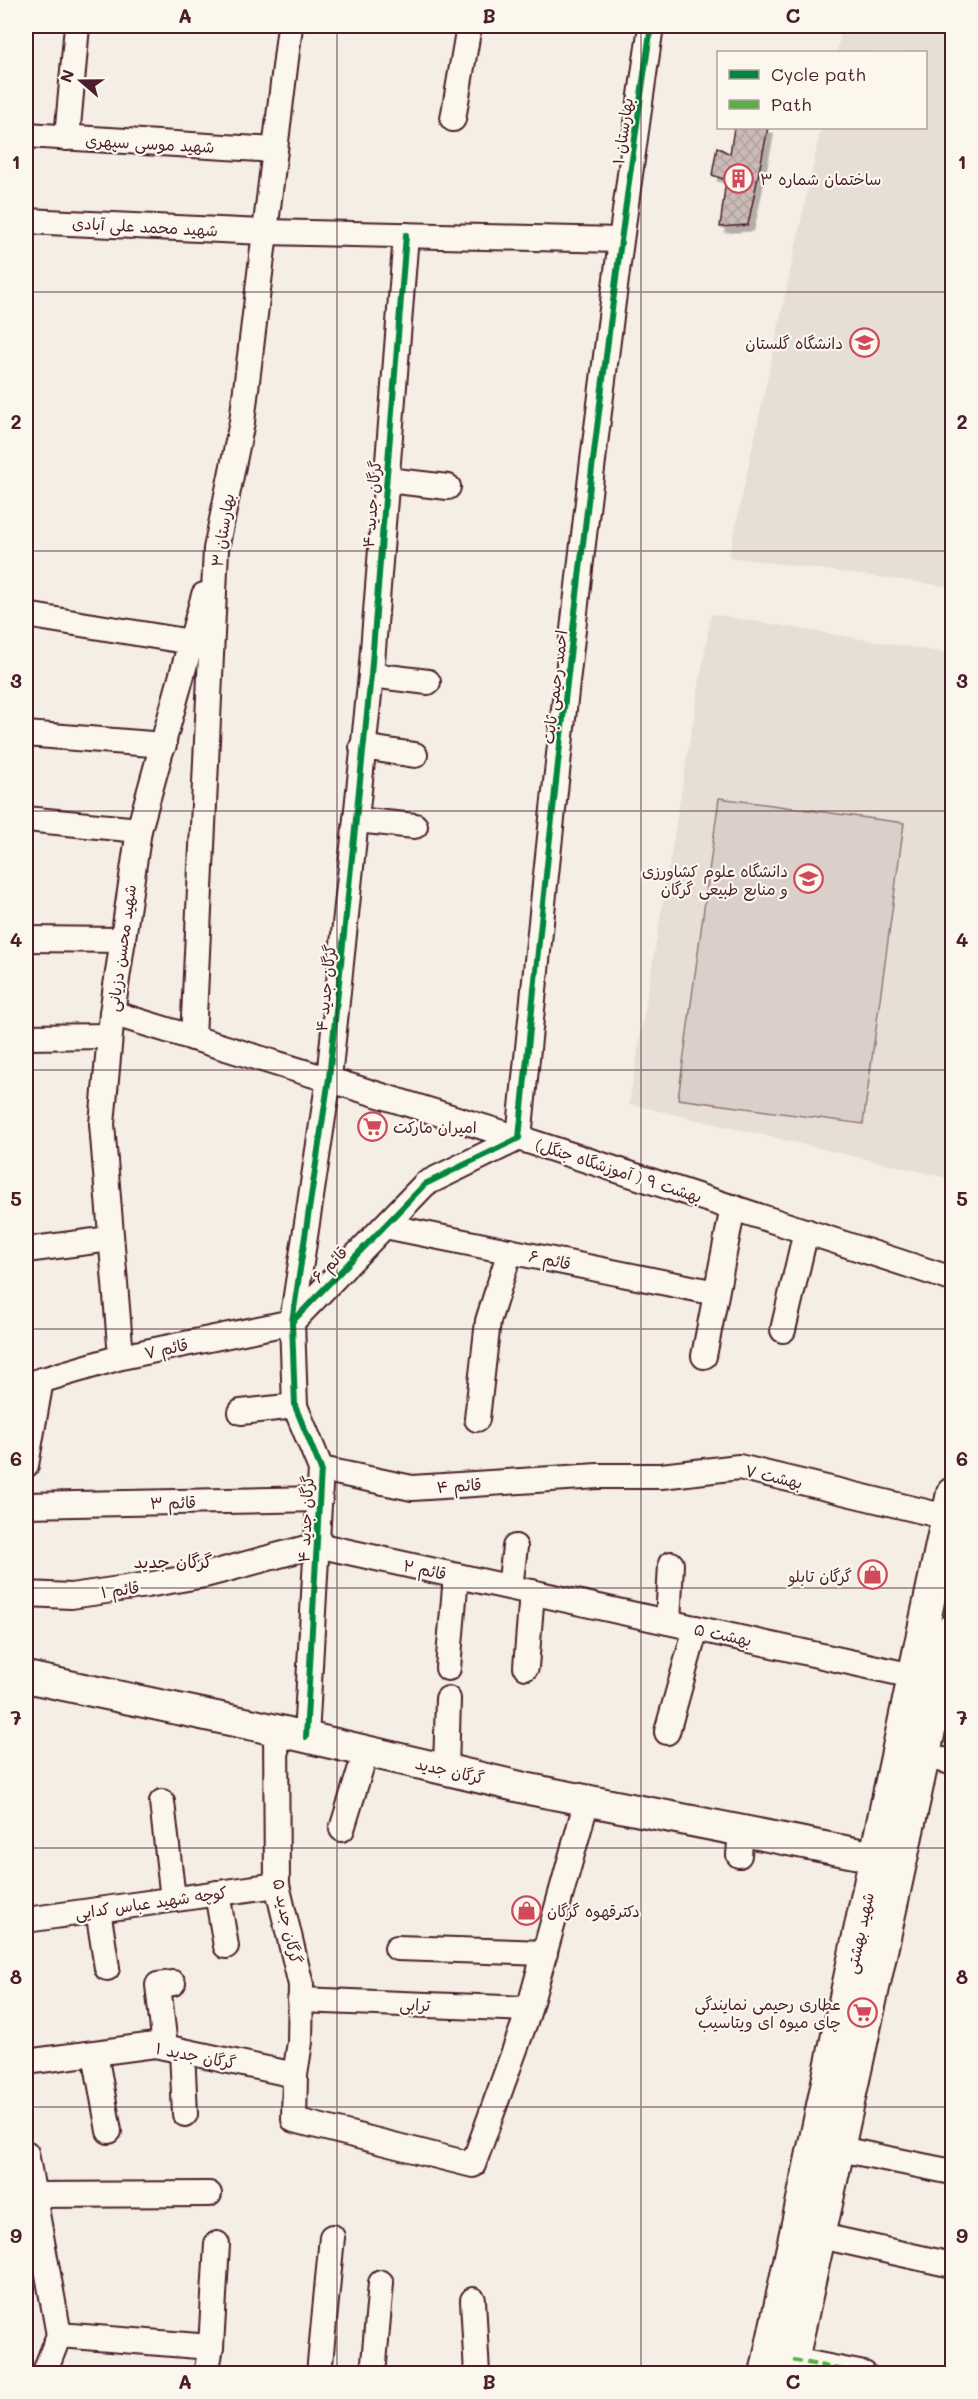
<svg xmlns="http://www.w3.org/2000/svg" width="978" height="2399" viewBox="0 0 978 2399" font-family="Mali,'Playpen Sans Arabic',sans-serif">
<defs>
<pattern id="building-cross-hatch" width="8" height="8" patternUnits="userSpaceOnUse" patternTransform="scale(1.5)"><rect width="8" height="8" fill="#cabbb6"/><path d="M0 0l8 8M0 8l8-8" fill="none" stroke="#afa09d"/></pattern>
<filter id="shadow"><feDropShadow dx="5.5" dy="5.5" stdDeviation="0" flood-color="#0004"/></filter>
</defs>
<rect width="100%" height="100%" fill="#f4eee4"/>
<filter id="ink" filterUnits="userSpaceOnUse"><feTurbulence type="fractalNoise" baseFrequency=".0167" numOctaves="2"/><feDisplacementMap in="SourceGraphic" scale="12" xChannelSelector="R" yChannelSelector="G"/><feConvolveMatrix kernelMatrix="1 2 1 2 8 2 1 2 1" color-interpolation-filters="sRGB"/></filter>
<g filter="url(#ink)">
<g fill="#e7dfd6">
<path d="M842,26H952V587L729,557L821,128H926V52H837Z"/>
<path d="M711,614L952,654V1179L629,1104Z"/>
</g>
<path fill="#dbd0c9" stroke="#92787a" stroke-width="1.5" d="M719,798L904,823L863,1124L678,1099Z"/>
<path fill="url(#building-cross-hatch)" stroke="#4a1f2b" stroke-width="1.5" filter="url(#shadow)" d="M734,128H768L748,225L720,227L726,180L712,175L717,147L730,154Z"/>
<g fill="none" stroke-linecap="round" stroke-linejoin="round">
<defs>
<g id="minor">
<path d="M453,119L469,26"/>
<path d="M26,135L275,150"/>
<path d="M67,138L77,26"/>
<path d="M26,221L265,232L620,240"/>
<path d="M387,480L448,487"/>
<path d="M26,615L191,642"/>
<path d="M371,675L428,682"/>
<path d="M26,734L164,745"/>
<path d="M362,747L415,755"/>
<path d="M26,819L139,830"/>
<path d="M356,820L415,826"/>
<path d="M26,939L123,940"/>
<path d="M112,1013L519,1138L952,1279"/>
<path d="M26,1037L109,1036"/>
<path d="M193,1038L216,549L242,422L290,26"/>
<path d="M385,1226L716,1293"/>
<path d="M26,1250L110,1239"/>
<path d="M292,1322L425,1184L519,1138C556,766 597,395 651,26"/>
<path d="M783,1330L806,1231"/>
<path d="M704,1356L733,1207"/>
<path d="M121,1357L102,1124L112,1013L139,830L204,595"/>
<path d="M26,1385L121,1357L292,1322"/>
<path d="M241,1412L295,1406"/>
<path d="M477,1419L488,1321L510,1251"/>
<path d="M26,1465L41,1380"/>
<path d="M321,1469L412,1488L598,1476H661L739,1467L947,1517"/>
<path d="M26,1505L320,1499"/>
<path d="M510,1587L515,1547"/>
<path d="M26,1594L71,1596L147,1585L205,1575L317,1545L913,1676"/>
<path d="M668,1622L671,1564"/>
<path d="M526,1667L532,1592"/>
<path d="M448,1668L456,1576"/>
<path d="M276,1730L277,1885L301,1985L300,2042L295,2075L294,2120L473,2165L527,2016L587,1800"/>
<path d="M667,1732L696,1628"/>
<path d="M306,1737L321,1469L295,1406L292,1322L329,1078L371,675L406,235"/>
<path d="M925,1756L952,1762"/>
<path d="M446,1770L448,1699"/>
<path d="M162,1802L173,1899"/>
<path d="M342,1829L366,1751"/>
<path d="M739,1855L741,1830"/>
<path d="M217,1893L226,1946"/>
<path d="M98,1910L107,1968"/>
<path d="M26,1920L277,1885"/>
<path d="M397,1948L545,1953"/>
<path d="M300,2000L529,2009"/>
<path d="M165,2047L158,1985L173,1983"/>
<path d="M182,2051L185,2114"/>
<path d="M95,2053L109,2131"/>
<path d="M26,2062L155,2045L295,2075"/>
<path d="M840,2149L952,2172"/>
<path d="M26,2153L59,2335"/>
<path d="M33,2195L209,2194"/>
<path d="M821,2236L952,2265"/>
<path d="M473,2300L477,2374"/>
<path d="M59,2335L211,2347"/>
<path d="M793,2360L864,2374"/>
<path d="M44,2374L59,2335"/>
<path d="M206,2374L211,2347L217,2244"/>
<path d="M319,2374L332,2237"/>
<path d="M373,2374L381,2283"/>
</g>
<g id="major">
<path d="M26,1677L254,1725L529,1789L875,1857"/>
<path d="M765,2374L952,1493"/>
<path d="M790,2374L952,1629"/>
</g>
</defs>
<use href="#minor" stroke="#4a1f2b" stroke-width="28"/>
<use href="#major" stroke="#4a1f2b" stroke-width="34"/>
<use href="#minor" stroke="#fbf7ec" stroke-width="24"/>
<use href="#major" stroke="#fbf7ec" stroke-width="30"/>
<path stroke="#57b146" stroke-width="4.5" stroke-dasharray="9 4.5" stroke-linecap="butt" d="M793,2360L864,2374"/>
<defs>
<g id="cycleway">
<path d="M292,1322L425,1184L519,1138C556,766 597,395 651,26"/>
<path d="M306,1737L321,1469L295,1406L292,1322L329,1078L371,675L406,235"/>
</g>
</defs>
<use href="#cycleway" stroke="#fbf7ec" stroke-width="10"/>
<use href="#cycleway" stroke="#00873e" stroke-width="6"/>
</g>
</g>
<path fill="none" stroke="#4a1f2b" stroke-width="1.5" stroke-opacity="0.55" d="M337,26V2374M641,26V2374M26,292H952M26,551H952M26,811H952M26,1070H952M26,1329H952M26,1588H952M26,1848H952M26,2107H952"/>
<defs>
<symbol id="building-ring" viewBox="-11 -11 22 22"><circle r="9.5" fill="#fbf7ec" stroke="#d1495b" stroke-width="1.5"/><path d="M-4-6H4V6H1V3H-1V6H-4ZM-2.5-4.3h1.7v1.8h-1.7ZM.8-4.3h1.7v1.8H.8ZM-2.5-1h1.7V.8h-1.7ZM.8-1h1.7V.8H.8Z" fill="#d1495b"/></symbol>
<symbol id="university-ring" viewBox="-11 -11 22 22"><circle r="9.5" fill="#fbf7ec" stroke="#d1495b" stroke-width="1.5"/><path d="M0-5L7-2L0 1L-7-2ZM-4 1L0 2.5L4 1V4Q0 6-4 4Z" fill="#d1495b"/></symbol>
<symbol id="supermarket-ring" viewBox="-11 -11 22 22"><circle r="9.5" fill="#fbf7ec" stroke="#d1495b" stroke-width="1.5"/><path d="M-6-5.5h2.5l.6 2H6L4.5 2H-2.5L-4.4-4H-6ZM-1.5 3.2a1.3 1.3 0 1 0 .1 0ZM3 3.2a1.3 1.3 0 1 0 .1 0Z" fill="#d1495b"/></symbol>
<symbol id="shop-ring" viewBox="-11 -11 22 22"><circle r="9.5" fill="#fbf7ec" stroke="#d1495b" stroke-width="1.5"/><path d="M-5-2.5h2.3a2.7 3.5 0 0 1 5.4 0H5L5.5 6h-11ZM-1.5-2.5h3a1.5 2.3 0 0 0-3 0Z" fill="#d1495b"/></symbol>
</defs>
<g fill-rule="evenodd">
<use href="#building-ring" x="722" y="162" width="33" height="33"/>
<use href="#university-ring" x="848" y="326" width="33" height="33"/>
<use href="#university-ring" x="792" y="862" width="33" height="33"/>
<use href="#supermarket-ring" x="356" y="1110" width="33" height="33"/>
<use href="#shop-ring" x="856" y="1558" width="33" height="33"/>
<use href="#shop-ring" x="510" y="1894" width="33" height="33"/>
<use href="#supermarket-ring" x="846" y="1996" width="33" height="33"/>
</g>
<g text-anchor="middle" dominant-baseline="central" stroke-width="4.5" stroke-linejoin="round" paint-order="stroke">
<g font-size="16" fill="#4a1f2b" stroke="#fbf7ec">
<text transform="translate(622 131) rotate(-82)">۱ بهارستان</text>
<text transform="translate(150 143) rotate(3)">شهید موسی سپهری</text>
<text transform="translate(145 226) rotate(3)">شهید محمد علی آبادی</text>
<text transform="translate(371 504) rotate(-85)">گرگان جدید ۴</text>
<text transform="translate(222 530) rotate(-81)">بهارستان ۳</text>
<text transform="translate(554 687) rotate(-83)">احمد رحیمی ثابت</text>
<text transform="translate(121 948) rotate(-82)">شهید محسن دزیانی</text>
<text transform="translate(325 988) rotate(-84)">گرگان جدید ۴</text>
<text transform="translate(619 1170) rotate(18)">بهشت ۹ ( آموزشگاه جنگل)</text>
<text transform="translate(550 1259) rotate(12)">قائم ۶</text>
<text transform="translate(329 1264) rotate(-46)">۶ قائم</text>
<text transform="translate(166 1348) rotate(-12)">۷ قائم</text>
<text transform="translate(774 1476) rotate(13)">بهشت ۷</text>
<text transform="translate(459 1485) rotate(-4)">قائم ۴</text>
<text transform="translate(173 1502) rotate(-1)">۳ قائم</text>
<text transform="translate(305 1519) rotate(-87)">گرگان جدید ۴</text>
<text transform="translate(425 1569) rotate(12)">۲ قائم</text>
<text transform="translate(120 1589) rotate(-8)">۱ قائم</text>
<text transform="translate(723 1634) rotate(12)">بهشت ۵</text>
<text transform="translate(450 1770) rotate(13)">گرگان جدید</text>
<text transform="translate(151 1902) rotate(-8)">کوچه شهید عباس کدایی</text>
<text transform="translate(288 1921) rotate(78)">گرگان جدید ۵</text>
<text transform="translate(859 1933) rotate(-78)">شهید بهشتی</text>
<text transform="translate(415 2004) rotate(2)">ترابی</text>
<text transform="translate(196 2055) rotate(11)">گرگان جدید ۱</text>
</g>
<g font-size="16" fill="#4a1f2b" stroke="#fbf7ec" text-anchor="end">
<text x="760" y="178" text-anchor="start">ساختمان شماره ۳</text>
<text x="843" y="342">دانشگاه گلستان</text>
<text x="788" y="870">دانشگاه علوم کشاورزی<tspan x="788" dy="18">و منابع طبیعی گرگان</tspan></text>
<text x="393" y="1126" text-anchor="start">امیران مارکت</text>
<text x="852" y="1575">گرگان تابلو</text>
<text x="547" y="1910" text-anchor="start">دکترقهوه گرگان</text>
<text x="841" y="2003">عطاری رحیمی نمایندگی<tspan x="841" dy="18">چای میوه ای ویتاسیب</tspan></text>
</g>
<g font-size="18" fill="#4a1f2b" stroke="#fbf7ec">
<text x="173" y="1561">گرگان جدید</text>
</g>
</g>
<rect width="978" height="2399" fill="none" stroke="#fbf7ec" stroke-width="66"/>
<rect x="717" y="51" width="210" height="78" fill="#fbf7ec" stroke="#b4a19f" stroke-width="1.5"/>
<rect x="729" y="70" width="30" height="9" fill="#00873e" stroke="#b4a19f" stroke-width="1.5"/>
<text x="771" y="81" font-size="18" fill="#4a1f2b">Cycle path</text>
<rect x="729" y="100" width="30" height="9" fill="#57b146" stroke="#b4a19f" stroke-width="1.5"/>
<text x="771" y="111" font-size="18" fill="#4a1f2b">Path</text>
<g transform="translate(81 81) rotate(290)" stroke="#fbf7ec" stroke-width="4.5" paint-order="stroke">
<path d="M0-4.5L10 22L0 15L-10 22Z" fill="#4a1f2b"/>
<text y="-9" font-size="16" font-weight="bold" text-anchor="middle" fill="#4a1f2b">N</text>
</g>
<rect x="33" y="33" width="912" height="2333" fill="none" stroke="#4a1f2b" stroke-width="2"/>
<g font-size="20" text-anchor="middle" font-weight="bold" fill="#4a1f2b">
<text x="185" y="23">A</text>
<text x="489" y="23">B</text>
<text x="793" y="23">C</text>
<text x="16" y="169">1</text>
<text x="962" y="169">1</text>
<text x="16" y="429">2</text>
<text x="962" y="429">2</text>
<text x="16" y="688">3</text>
<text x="962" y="688">3</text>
<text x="16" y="947">4</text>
<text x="962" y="947">4</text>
<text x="16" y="1206">5</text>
<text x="962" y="1206">5</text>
<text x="16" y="1466">6</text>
<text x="962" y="1466">6</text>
<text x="16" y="1725">7</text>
<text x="962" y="1725">7</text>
<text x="16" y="1984">8</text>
<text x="962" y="1984">8</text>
<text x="16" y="2243">9</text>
<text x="962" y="2243">9</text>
<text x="185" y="2389">A</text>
<text x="489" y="2389">B</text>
<text x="793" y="2389">C</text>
</g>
</svg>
